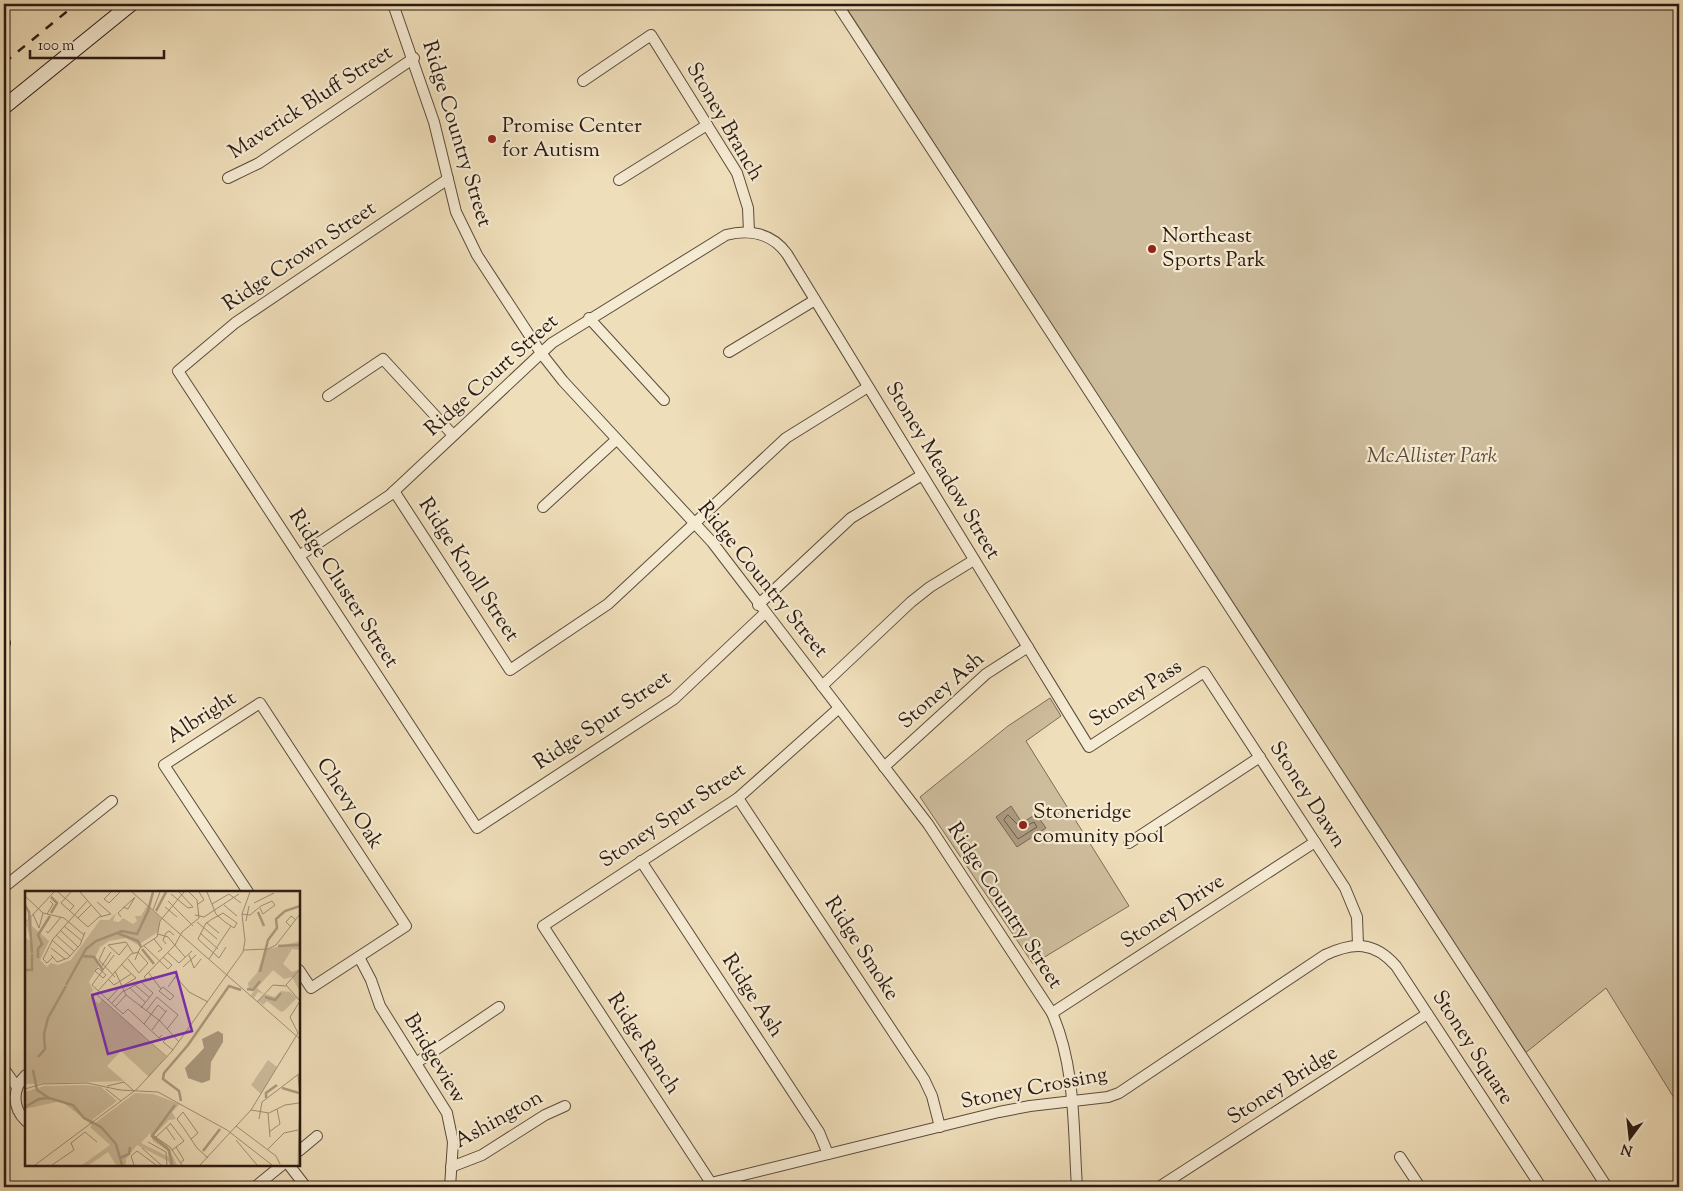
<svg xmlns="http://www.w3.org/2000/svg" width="1683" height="1191" viewBox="0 0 1683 1191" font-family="'Sorts Mill Goudy',serif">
<rect width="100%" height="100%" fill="#efdeba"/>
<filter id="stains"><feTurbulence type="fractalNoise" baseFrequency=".004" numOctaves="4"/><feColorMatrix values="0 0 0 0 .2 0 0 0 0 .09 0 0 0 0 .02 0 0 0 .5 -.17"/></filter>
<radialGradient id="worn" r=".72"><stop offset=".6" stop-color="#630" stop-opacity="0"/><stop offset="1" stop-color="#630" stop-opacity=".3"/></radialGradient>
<g fill="#cebd9d" stroke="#7c6c58">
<path d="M844,4H1679V1106L1606,988L1524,1054Z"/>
<path d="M1050,698L1061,716L1026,741L1129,906L1033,964L920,797L1008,726Z"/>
</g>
<path fill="#ac9b81" stroke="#786755" d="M1011,806L1022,823L1036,814L1046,828L1017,847L996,817Z"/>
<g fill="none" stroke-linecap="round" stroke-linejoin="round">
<path stroke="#6b5a4a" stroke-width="1" d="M1008,815L1020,827H1024L1034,822L1037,827L1018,839L1004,820Z"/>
<defs>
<g id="minor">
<path d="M393,4L434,122L456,212L477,255L541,353L563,381L712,542L928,824L1052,1013C1076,1067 1073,1129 1077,1187"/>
<path d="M837,4L1607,1187"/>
<path d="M583,81L651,35L737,173L748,208L749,232"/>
<path d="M228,178L259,163L414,58"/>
<path d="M448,179L235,323L178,371L477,828L674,699L765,613"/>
<path d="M619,180L707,125"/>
<path d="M589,318L664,400"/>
<path d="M729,352L815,300"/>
<path d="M328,396L383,359L453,435"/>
<path d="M394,491L510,670L608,604L786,438L868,387"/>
<path d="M543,507L616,440"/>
<path d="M299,556L390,495L552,343L726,235C749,229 772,233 787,254L1089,747L1204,672L1345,888L1357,917L1358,945"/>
<path d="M758,605L851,518L922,475"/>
<path d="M4,645L5,643"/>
<path d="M822,686L911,602L930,587L974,560"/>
<path d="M839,708L738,798L543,926L711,1183L999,1112L1030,1106L1108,1097L1119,1093L1325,955C1353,942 1374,941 1396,966L1541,1187"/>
<path d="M884,767L986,674L1028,647"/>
<path d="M738,798L924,1079L932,1096L940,1127"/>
<path d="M1129,843L1260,757"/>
<path d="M641,861L819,1132L828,1154"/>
<path d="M4,887L112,801"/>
<path d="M248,892L164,765L260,703L406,926L311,988L299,970"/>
<path d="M359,957L371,980L380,1006L447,1113L453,1142L450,1187"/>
<path d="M1052,1013L1315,842"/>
<path d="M416,1063L499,1007"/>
<path d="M4,1069L17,1087"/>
<path d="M26,1075C12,1088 12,1108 26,1121"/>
<path d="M299,1151L317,1136"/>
<path d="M1400,1157L1420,1187"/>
<path d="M289,1165L306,1187"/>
<path d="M451,1167L482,1155L545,1115L565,1106"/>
<path d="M255,1187L282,1165"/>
<path d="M1159,1187L1427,1014"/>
</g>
<path id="secondary" d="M4,107L131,4"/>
</defs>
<use href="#minor" stroke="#5b4b3c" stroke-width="12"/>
<use href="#secondary" stroke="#2a1a12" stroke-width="16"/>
<use href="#minor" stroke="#f5ead2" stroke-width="10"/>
<use href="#secondary" stroke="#f5ead2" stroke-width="14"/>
<path stroke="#2a1a12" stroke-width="2.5" stroke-dasharray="9 9" stroke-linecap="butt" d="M4,63L76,4"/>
</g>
<g fill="#8f2418" stroke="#f5ead2" stroke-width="2">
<circle cx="492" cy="139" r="5"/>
<circle cx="1152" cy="249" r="5"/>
<circle cx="1023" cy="825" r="5"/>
</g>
<g text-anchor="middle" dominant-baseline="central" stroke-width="4.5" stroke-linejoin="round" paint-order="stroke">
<g font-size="21" fill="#2a1a12" stroke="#f5ead2">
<text transform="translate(311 103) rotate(-33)">Maverick Bluff Street</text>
<text transform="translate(724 122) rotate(60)">Stoney Branch</text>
<text transform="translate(456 134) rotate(73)">Ridge Country Street</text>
<text transform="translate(300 257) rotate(-34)">Ridge Crown Street</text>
<text transform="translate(492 376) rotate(-42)">Ridge Court Street</text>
<text transform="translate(942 471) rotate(59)">Stoney Meadow Street</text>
<text transform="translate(468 570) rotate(57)">Ridge Knoll Street</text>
<text transform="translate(762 580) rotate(51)">Ridge Country Street</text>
<text transform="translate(343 589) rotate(57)">Ridge Cluster Street</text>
<text transform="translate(942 691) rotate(-41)">Stoney Ash</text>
<text transform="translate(1136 694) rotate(-33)">Stoney Pass</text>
<text transform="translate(202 718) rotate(-33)">Albright</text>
<text transform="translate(603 721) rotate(-34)">Ridge Spur Street</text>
<text transform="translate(1307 795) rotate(57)">Stoney Dawn</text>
<text transform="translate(349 804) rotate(57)">Chevy Oak</text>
<text transform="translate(673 816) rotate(-34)">Stoney Spur Street</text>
<text transform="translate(1004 906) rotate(57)">Ridge Country Street</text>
<text transform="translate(1173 912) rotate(-33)">Stoney Drive</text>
<text transform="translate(861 949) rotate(57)">Ridge Smoke</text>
<text transform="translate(752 996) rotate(57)">Ridge Ash</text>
<text transform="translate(643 1044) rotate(57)">Ridge Ranch</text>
<text transform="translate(1472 1048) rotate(57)">Stoney Square</text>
<text transform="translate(434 1059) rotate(59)">Bridgeview</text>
<text transform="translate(1283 1086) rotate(-33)">Stoney Bridge</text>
<text transform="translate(1034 1089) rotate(-11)">Stoney Crossing</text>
<text transform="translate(499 1120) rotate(-29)">Ashington</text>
</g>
<g font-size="21" fill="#2a1a12" stroke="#f5ead2" text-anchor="start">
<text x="502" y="127">Promise Center<tspan x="502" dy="24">for Autism</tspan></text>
<text x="1162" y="237">Northeast<tspan x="1162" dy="24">Sports Park</tspan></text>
<text x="1033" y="813">Stoneridge<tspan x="1033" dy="24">comunity pool</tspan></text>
</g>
<g font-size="21" font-style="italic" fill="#5b4b3c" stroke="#f5ead2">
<text x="1432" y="457">McAllister Park</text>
</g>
</g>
<g transform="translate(25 891)">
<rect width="275" height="275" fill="#efdeba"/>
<path d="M122,15L136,27L133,41L113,54L101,47L84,50L75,56L70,67L74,74L64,91L68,99L95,69L64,104L74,113L77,108L141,166L124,186L96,160L82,175L99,190L0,193V46L6,51L1,33L7,26V35L24,50L15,69L22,76L26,72L33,74L46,69L75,29H84L91,22L88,30L94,31L98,27L108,33L112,30L110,25H116ZM275,50V59L267,58L258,73L267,81L275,78V101L267,86L259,88L248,79L232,97L239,103L233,101L229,107L226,104L229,100L224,99L223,92L232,82L240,59ZM256,100L265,101L272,107L259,120L256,121L242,110L238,114L233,110L240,103L250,106ZM243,169L252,176L236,203L226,194ZM62,194L76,196L92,210L67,229L70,232L110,202L128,203L155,213L147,221L151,228L144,229L129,244L142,254L152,274H145L143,270L112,254L101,268V274H91L83,261L64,274H57L85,254L65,236L67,234L36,210L0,218V201L19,195ZM125,242L128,250L142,259L144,266L116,252Z" fill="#cebd9d" fill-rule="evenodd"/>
<path d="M193,140L198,143V151L186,171L185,189L177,192L163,187L160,177L179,157L177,148Z" fill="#ac9b81"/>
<path fill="none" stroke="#ac9b81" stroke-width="2.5" d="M0,14L4,21L7,62M131,20L141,1M233,21L239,35M26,22L32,12L26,6M92,42L113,50L116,56M253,55L275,54M117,58L129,73M58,65L69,66L78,79M13,67V58L17,53L13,44L25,25M0,79H7V63M235,81L243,49L252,37L251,28L260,20L275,15M41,94L61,58L71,50L97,40L112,43L123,20L128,1M222,98L228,99L235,90M240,106L250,109L256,102M13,166L20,158L19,143L23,127L41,95M8,179L12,199L24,207M257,197L274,202M241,207V202L252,194M156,210L154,200L138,188L139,182L163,154L204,95L216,99M0,216L14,208L24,207L48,214L59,227L76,236L91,253L97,274M178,260L195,238M95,267L104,263L105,256M147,274L144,259L127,245L150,214"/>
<path fill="none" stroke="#a09077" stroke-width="1" d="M33,1L49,15L45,19M46,1L36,12L63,36L74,26L86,23L72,11M55,1L77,26M86,1L79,8L84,12L95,1M107,1L275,148M154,1L168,16M182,1L191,23L193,25L199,30L200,31L209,37L212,32L198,22L193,25L187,28L183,31L181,32L173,48L194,67L201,56M146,3L163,17L168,16M0,5L18,22L39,27L59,44M143,10L168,35M229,12L249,2M173,13L179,9L174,1M187,13L204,3L216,12M199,14L212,25M98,16L103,18L110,6M140,16L152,26M128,19L135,1M8,23L14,37L18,22M22,23L28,13L25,10M217,23L225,24L236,15L247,10L250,14L238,23L235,17M170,24L179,26L214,3M96,26L93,22L109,7M53,27L66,14M221,30L224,15M172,31L192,48M0,32L29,1M182,32L194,42M39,35L57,50M266,36L261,31L266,25L271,29M35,39L53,56M21,40L23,42L36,26M175,42L193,58M133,43L143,46L160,66M31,44L49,60M129,48L137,58L133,61M27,49L45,65M141,53L138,49L141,42L144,40L149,44M83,54L101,51L108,62M83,54L94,64L103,53M119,55L143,78L147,74L138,66M80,56L74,69L90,86M26,57L40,68M219,59L243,58L251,54L275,23M143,62L154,72L167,60M26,64L32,71L43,67L55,54L60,41M89,64L67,94L98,123L103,118L134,147L137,144M164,64L169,77L176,68M28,66L22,72L18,68L28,48L62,10M103,68L114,82L123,72L113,61M184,68L206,35M110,69L115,57L132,46L135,30L159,1M77,75L86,61M158,76L171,64M73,77L81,84L78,87L70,80ZM90,80L101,104L135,130L154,151M123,81L136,98M152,87L164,101L183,111M83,88L89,94L106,83M122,89L119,86L150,54L157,41L174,27L172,9L164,1M110,94L124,106M138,96L149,105L145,109L134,100ZM143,96L151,85L149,88M105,97L120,111M73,100L106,63L113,61M71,103L142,166M83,109L94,97L111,87L96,73M232,111L248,94L261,95M87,112L97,101L116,91L128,102L116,117M90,116L101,104M121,120L132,106L153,124L142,138M119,133L133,114L141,121M127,139L142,119M142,147L138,151L148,159M273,184L275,206M82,195L99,191L109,200M0,198L17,193L62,192L95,199L133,201L202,239L247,274M81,198L96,210M226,219L273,142L265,126L275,110L261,94L275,78M243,222L245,246M234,228L237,211L275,182M145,232L159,250L147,259M211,235L251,265L255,273M141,236L150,249M244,241L255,233L252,218M129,245L145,256L157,274M131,246L146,232M166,248L173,242L158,221L152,228L160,239L172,257L183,267M211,249L232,274M123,251L141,261L142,274M151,256L159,269L155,272M117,257L136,274M242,259L259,242L273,239M10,274L112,198L147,160L218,61L220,50L217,23L225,1M27,274L49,259L46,252L60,241L72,251M109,274L106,265L112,260L131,274M175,274L226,219L244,222L260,214L274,212M273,274L275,207"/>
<path fill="#7b2cbf" fill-opacity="0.15" stroke="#7b2cbf" stroke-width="2.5" d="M151,81L167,140L83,163L67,104Z"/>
<rect width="275" height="275" fill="none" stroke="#2a1a12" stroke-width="2.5"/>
</g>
<rect width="1683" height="1191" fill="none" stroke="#efdeba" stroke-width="20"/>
<rect x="5" y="5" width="1673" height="1181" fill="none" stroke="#2a1a12" stroke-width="2.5"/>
<rect x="10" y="10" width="1663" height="1171" fill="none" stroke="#2a1a12"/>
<g transform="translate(1630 1138) rotate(195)" stroke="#f5ead2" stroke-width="4" paint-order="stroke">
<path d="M0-4L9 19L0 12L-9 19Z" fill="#2a1a12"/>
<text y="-8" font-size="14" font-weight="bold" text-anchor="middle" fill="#2a1a12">N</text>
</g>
<path d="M30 50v8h134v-8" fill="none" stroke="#2a1a12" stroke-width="2.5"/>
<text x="38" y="50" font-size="15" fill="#2a1a12" stroke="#f5ead2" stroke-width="4" paint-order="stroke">100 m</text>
<rect width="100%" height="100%" filter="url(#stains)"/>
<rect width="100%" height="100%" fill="url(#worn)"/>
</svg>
